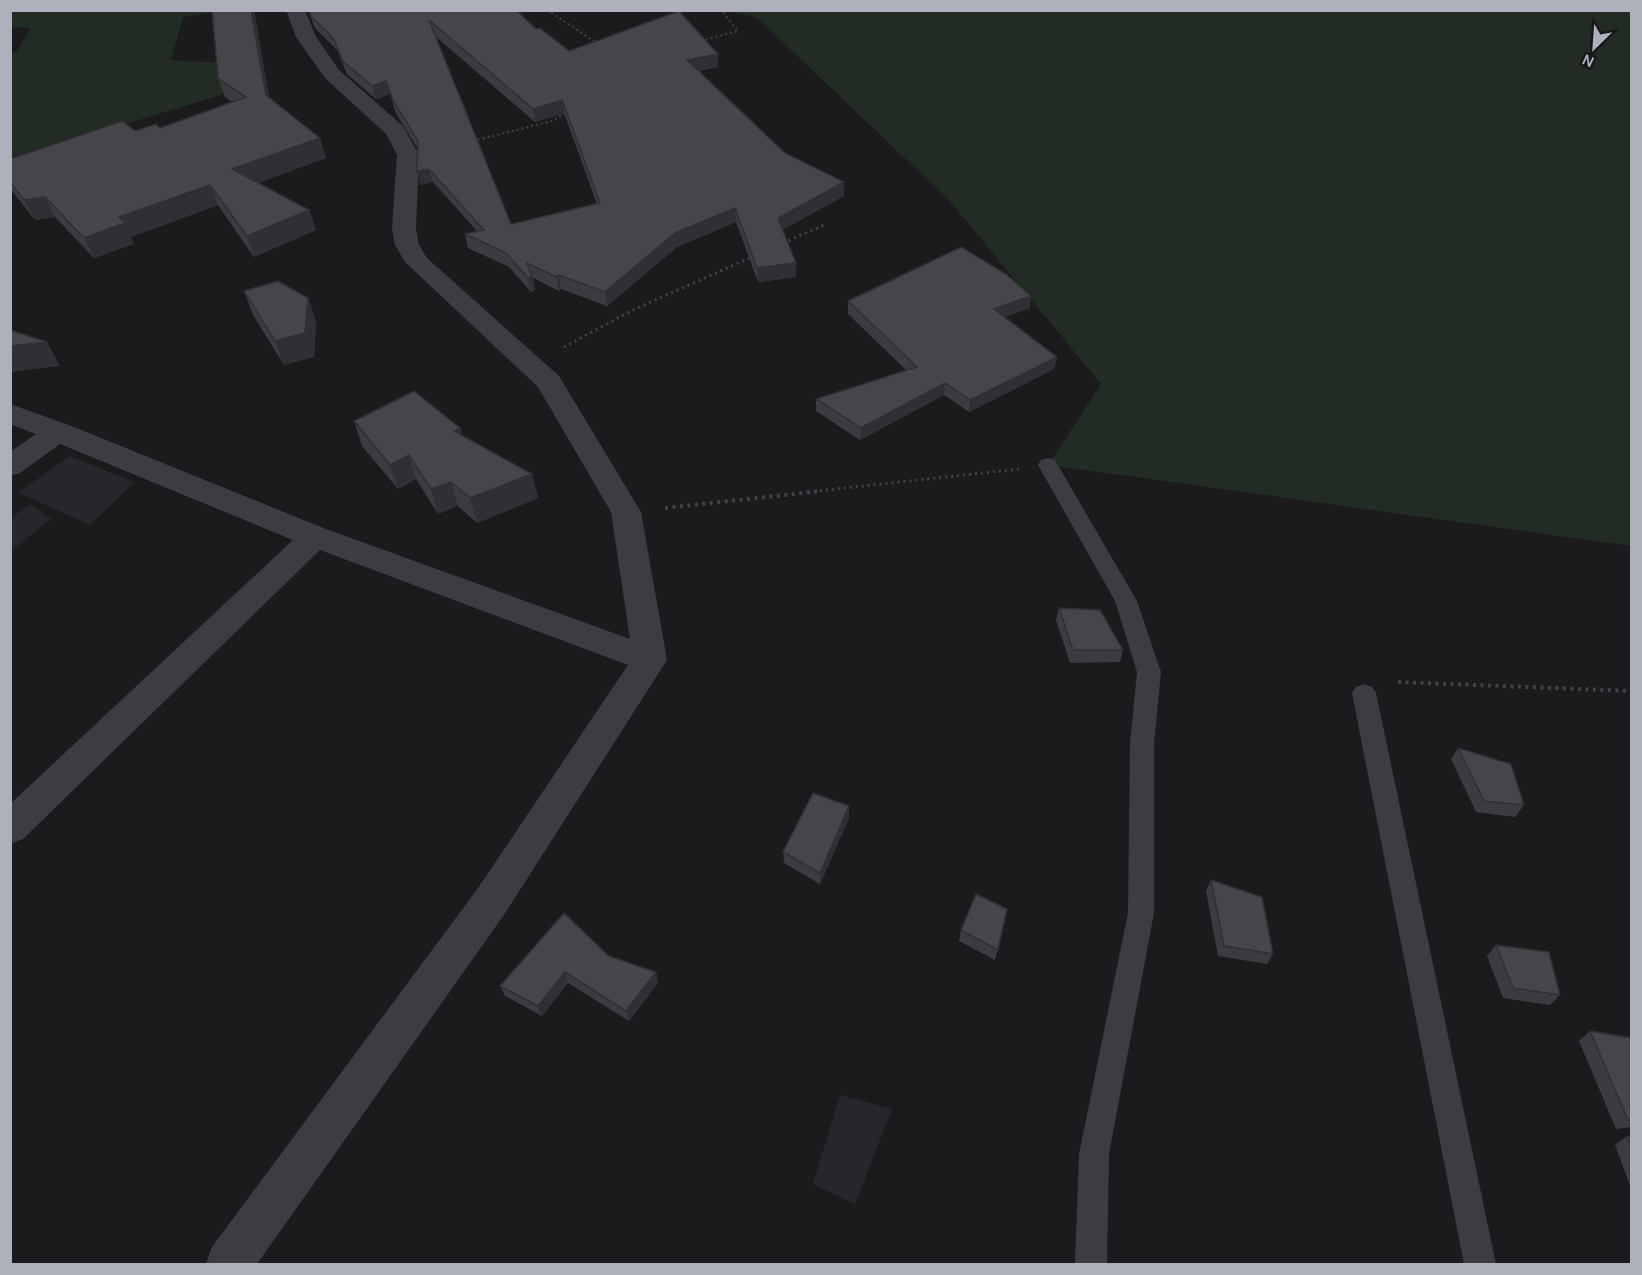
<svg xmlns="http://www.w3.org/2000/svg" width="1642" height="1275" viewBox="0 0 1642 1275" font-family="Karla,sans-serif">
<rect width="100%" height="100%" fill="#1b1a1d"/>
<g fill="#27262a">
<path d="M69,456L134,482L90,525L19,493Z"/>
<path d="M30,504L51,519L11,551V518Z"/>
<path d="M840,1095L892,1109L855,1204L813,1184Z"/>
</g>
<g fill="#222b24">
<path d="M11,11H226L183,17L171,60L241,64V89L11,159V52H16L31,28L11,27Z"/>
<path d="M727,11H1631V546L1048,465L1101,384L948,199L756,17Z"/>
</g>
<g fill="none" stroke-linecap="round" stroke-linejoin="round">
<g stroke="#424349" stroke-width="2" stroke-dasharray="2 3" stroke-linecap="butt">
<path d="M547,10L600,45"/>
<path d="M701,41L738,31L721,10"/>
<path d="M473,141L552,121L568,111"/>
</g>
<g stroke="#424349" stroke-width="3" stroke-dasharray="2 4" stroke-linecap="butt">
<path d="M783,243L824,225"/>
<path d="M564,347L635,309L752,257"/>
<path d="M808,492L1019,469"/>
</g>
<g stroke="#424349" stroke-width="4" stroke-dasharray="3 4.5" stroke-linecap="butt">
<path d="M665,508L821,491"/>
<path d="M1398,682L1632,691"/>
</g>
<g fill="#3c3c42" fill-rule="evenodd">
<path d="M1048,458L1055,460L1137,601L1161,672L1154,744V913L1109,1154L1107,1264H1075L1079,1154L1128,913L1130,744L1137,672L1115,601L1038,465L1041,460Z"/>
<path d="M1364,684L1372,687L1376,693L1496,1264H1464L1352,693L1356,687Z"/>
</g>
<path fill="#3c3c42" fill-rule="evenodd" d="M286,10H305L316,37L339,70L403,126L419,155L416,229L419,245L427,258L559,376L641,512L667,660L506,912L257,1264H206L212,1247L478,888L628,665L320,550L23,839L10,844V804L293,540L60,444L20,473L10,476V452L36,434L10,424V404L69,425L326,529L630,639L611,512L538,387L405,262L395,245L392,229L397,155L386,134L325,78L296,37Z"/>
</g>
<g fill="#3b3b40" fill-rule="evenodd">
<path d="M254,10L269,98L320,138L326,158L258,183L309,210L316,230L254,257L218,205L131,237L134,244L94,258L55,217L35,220L10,188V159L135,131L160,128L232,102L225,97L218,78Z"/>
<path d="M308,10H516L536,29L569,51L718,67L699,71L785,153L844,182V196L783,229L796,277L758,282L736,222L677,247L607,306L561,289L559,291L533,278L535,290L531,292L509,267L468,248L465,234L477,231L433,182L420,185L417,148L396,113L390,94L376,99L347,74L337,50L315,28ZM435,36L535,122L564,113L597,204L511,224Z"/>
<path d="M244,291L308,298L316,322L314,357L284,365L253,315Z"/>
<path d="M848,301L1030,308L1005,317L1057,357L1054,369L969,412L944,395L860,440L816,411V399L906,370L848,314Z"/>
<path d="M354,421L460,428L462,435L532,474L538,498L477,523L458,506L438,514L416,479L398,489L362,446Z"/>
<path d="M1059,608L1123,650L1120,662L1070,663L1056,620Z"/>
<path d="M1458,748L1524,805L1515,817L1476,812L1451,759Z"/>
<path d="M849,818L820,884L784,863L783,852Z"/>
<path d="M1211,880L1273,954L1267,964L1218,956L1206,891Z"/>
<path d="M1007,909L995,960L959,941L961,930Z"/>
<path d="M1496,945L1560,995L1550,1005L1503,998L1487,956Z"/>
<path d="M609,956L656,972L658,983L629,1021L568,983L542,1016L505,996L500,986Z"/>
<path d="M1590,1031L1632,1038V1127L1616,1129L1579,1041Z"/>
<path d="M1627,1136L1632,1137V1191L1615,1145Z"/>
</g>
<g fill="#303034">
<path d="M251,10H254L272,114L266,95Z"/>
<path d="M718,54V67L688,73L687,60Z"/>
<path d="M386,81L390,94L376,99L372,86Z"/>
<path d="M562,100L564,113L535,122L533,109Z"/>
<path d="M320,138L326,158L240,189L232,169Z"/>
<path d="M429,169L433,182L420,185L417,171Z"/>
<path d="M844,182V196L779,232L778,218Z"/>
<path d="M210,185L218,205L131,237L134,244L94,258L84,238L119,217Z"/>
<path d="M45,197L55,217L35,220L24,200Z"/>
<path d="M735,208L736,222L677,247L607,306L605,292L675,233Z"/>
<path d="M309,210L316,230L254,257L247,236Z"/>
<path d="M796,263V277L758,282L757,268Z"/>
<path d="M559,275L561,289L559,291L556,277Z"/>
<path d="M532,276L535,290L531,292L528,278Z"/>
<path d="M1031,296L1030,308L993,321L994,309Z"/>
<path d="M308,298L316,322L314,357L284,365L275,341Z"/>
<path d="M47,342L60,366L10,372V346Z"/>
<path d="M1057,357L1054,369L969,412L970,400Z"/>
<path d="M945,383L944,395L860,440L861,428Z"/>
<path d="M460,428L466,452L454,431Z"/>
<path d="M409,455L416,479L398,489L390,465Z"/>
<path d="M532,474L538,498L477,523L470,498Z"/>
<path d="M451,482L458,506L438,514L431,489Z"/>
<path d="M849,806V818L820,884V873Z"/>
<path d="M565,972L568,983L542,1016L538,1006Z"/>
<path d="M656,972L658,983L629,1021L626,1011Z"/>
</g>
<g fill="#45454a" stroke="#303034" stroke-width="1.5" fill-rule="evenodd">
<path d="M212,10H251L266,95L320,138L232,169L309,210L247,236L210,185L119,217L125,223L84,238L45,197L24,200L10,182V159L122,121L135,131L156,124L160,128L246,97L218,78Z"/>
<path d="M309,10H516L536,29L540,28L569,51L679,11L718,54L687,60L785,153L844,182L778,218L796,263L757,268L735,208L675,233L605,292L559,275L556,277L527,263L532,276L528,278L506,253L465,234L484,230L429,169L417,171L418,141L393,100L386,81L372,86L343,61L333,38L311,16ZM429,20L533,109L562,100L600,203L511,224Z"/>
<path d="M961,247L1006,274L1031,296L994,309L1057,357L970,400L945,383L861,428L816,399L917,367L848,301Z"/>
<path d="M278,281L308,298L305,333L275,341L244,291Z"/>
<path d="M10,330L47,342L10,346Z"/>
<path d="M414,391L460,428L454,431L532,474L470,498L451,482L431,489L409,455L390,465L354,421Z"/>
<path d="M1059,608L1100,610L1123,650H1073Z"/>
<path d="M1458,748L1511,764L1524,805L1484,801Z"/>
<path d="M813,793L849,806L820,873L783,852Z"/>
<path d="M1211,880L1262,897L1273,954L1224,946Z"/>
<path d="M976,894L1007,909L998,950L961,930Z"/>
<path d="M564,913L609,956L656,972L626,1011L565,972L538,1006L500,986Z"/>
<path d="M1496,945L1549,952L1560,995L1513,988Z"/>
<path d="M1590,1031L1632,1038V1119L1628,1120Z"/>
<path d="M1627,1136L1632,1137V1149Z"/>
</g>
<rect width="1642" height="1275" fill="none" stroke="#aeb1bc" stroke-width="24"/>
<g transform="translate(1594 48) rotate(205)" stroke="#161518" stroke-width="4.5" paint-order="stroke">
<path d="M0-4.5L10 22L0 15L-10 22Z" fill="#aeb1bc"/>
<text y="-9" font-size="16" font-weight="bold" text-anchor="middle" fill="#aeb1bc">N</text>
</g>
</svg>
